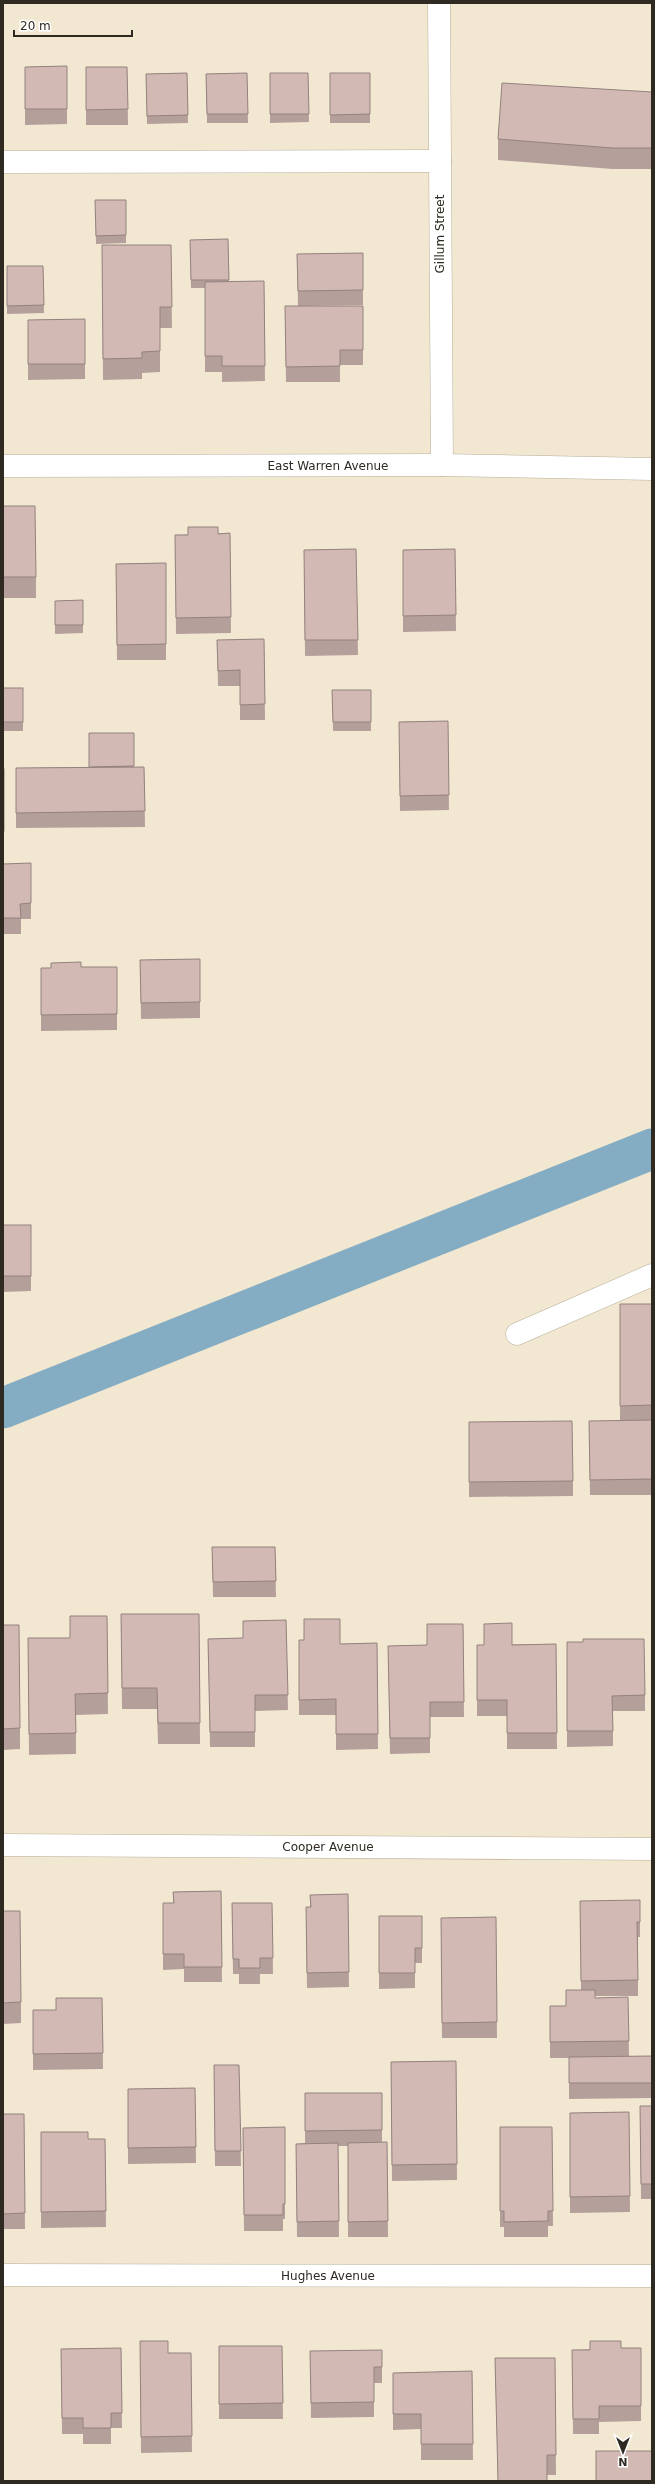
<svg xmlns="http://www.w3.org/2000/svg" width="655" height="2484" viewBox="0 0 655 2484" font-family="'DejaVu Sans',sans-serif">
<rect width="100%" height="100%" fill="#f2e8d2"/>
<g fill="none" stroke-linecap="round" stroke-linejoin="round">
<path stroke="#84acc2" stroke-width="41" d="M3,1408L652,1149"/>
<defs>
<g id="minor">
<path d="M439,3L442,465"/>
<path d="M3,162L440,161"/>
<path d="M3,466L442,465L652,469"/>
<path d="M517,1334L652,1275"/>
<path d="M3,1845L652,1849"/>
<path d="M3,2275L652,2276"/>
</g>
</defs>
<use href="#minor" stroke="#b7ae99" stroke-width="23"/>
<use href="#minor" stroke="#fff" stroke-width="22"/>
</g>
<g fill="#b59f9b">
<path d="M67,66V124L25,125V67Z"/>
<path d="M86,67H127L128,125H86Z"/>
<path d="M187,73L188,123L147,124L146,74Z"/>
<path d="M247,73L248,123H207L206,74Z"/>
<path d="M270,73H308L309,122L270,123Z"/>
<rect x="330" y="73" width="40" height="50"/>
<path d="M652,92V169H612L498,160V139Z"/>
<path d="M95,200H126V243L96,244Z"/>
<path d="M228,239L229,282L264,281L265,381L222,382V372H205V288H191L190,240Z"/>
<path d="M102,245H171L172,328H160V372L142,373V379L103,380Z"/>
<path d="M363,253V305L298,306L297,254Z"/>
<path d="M7,266H43L44,313L7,314Z"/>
<path d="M285,306H363V365H340V382H286Z"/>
<path d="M85,319V379L28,380V320Z"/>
<path d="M3,506L36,577V598H3Z"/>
<path d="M230,533L231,633L176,634L175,535Z"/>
<path d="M356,549L358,655L305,656L304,550Z"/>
<path d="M455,549L456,631L403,632V550Z"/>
<path d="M166,563V660H117L116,564Z"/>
<path d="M83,600V633L55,634V601Z"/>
<path d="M264,639L265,720H240V686H218L217,640Z"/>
<rect x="3" y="688" width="20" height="43"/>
<path d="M332,690H371V731H333Z"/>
<path d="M448,721L449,810L400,811L399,722Z"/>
<path d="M89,733H134V767H144L145,827L16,828V768L89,767Z"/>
<rect x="3" y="769" width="1" height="77"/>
<path d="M31,863V919H21V934H3V864Z"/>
<path d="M200,959V1018L141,1019L140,960Z"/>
<path d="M117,967V1030L41,1031V968Z"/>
<path d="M3,1225H31V1291L3,1292Z"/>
<path d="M620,1304H652V1495H590L589,1421H620Z"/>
<path d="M469,1422L573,1481V1496L469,1497Z"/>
<path d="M212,1547H275L276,1597H213Z"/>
<path d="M121,1614H199L200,1744H158L157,1709H122Z"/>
<path d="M107,1616L108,1714L76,1715V1754L29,1755L28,1638H70Z"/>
<path d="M286,1620L288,1710L255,1711V1747H210L208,1639L243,1638V1621Z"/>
<path d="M463,1624L464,1717H430V1753L390,1754L388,1646L427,1645Z"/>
<path d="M3,1625L20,1728V1749L3,1750Z"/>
<path d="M299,1640L340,1644L377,1643L378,1749L336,1750V1715H299Z"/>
<path d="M567,1642L645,1695V1711H613V1746L567,1747Z"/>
<path d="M556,1644L557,1749H507V1716H477V1645Z"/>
<path d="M221,1891L222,1982H184V1969L163,1970V1903H173V1892Z"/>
<path d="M348,1894L349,1987L307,1988L306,1923L310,1907V1895Z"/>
<path d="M580,1901L640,1922V1937H638V1996H595V1998L628,1997L629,2056H652V2098L569,2099V2058H550V2006H566V1990H581Z"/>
<path d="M232,1903H272L273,1974H260V1984H239V1974H233Z"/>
<path d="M3,1911L21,2002V2023L3,2024Z"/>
<path d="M379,1916H422V1963H415V1988L379,1989Z"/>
<path d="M496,1917L497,2038H442L441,1918Z"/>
<path d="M102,1998L103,2069L33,2070V2010H56Z"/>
<path d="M456,2061L457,2180L392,2181L391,2062Z"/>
<path d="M214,2065H239L241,2166H215Z"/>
<path d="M195,2088L196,2163L128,2164V2089Z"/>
<path d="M305,2093H382V2142H387L388,2237H348V2146H338L339,2237H297L296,2144L305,2143Z"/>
<path d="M640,2106H652V2199H641Z"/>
<path d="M629,2112L630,2212L570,2213V2113Z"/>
<path d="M3,2114H24L25,2229H3Z"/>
<path d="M285,2127V2219H283V2231H244L243,2128Z"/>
<path d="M500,2127H552L553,2226H548V2237H504V2227H500Z"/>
<path d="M41,2132L88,2139H105L106,2227L41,2228Z"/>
<path d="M140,2341L168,2353H191L192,2452L141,2453Z"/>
<path d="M219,2346H282L283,2419H219Z"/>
<path d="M121,2348L122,2428H111V2444H83V2434H62L61,2349Z"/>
<path d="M621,2348H641V2421L599,2422V2434H573L572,2350Z"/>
<path d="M310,2351L382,2367V2383H374V2417L311,2418Z"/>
<path d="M495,2358H555L556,2475H547V2481H498Z"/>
<path d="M472,2371L473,2460H421V2429L393,2430V2373Z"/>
</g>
<g fill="#d3b9b4" stroke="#94827e">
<path d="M67,66V109H25V67Z"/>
<path d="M86,67H127L128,109L86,110Z"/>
<path d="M187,73L188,115L147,116L146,74Z"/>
<path d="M247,73L248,114H207L206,74Z"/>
<path d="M270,73H308L309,114H270Z"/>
<path d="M330,73H370V114L330,115Z"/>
<path d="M502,83L652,92V148H612L498,139Z"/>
<path d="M95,200H126V235L96,236Z"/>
<path d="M228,239L229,280H191L190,240Z"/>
<path d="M102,245H171L172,307H160V351L142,352V358L103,359Z"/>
<path d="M363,253V290L298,291L297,254Z"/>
<path d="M7,266H43L44,305L7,306Z"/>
<path d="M264,281L265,366H222V356H205V282Z"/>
<path d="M285,306H363V350H340V366L286,367Z"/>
<path d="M85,319V364H28V320Z"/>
<path d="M3,506H35L36,577H3Z"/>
<path d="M188,527H218V534L230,533L231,617L176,618L175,535H188Z"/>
<path d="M356,549L358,640H305L304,550Z"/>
<path d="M455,549L456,615L403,616V550Z"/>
<path d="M166,563V644L117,645L116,564Z"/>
<path d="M83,600V625H55V601Z"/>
<path d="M264,639L265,704L240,705V670L218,671L217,640Z"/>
<rect x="3" y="688" width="20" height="34"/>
<path d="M332,690H371V722H333Z"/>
<path d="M448,721L449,795L400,796L399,722Z"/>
<path d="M89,733H134V766L89,767Z"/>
<path d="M144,767L145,811L16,813V768Z"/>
<rect x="3" y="769" width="1" height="62"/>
<path d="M31,863V903L20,904L21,918H3V864Z"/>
<path d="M200,959V1002L141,1003L140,960Z"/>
<path d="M81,962V967H117V1014L41,1015V968H51V963Z"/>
<rect x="3" y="1225" width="28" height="51"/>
<path d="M620,1304H652V1405L620,1406Z"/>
<path d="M652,1420V1479L590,1480L589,1421Z"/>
<path d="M572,1421L573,1481L469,1482V1422Z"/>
<path d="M212,1547H275L276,1581L213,1582Z"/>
<path d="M121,1614H199L200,1723H158L157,1688H122Z"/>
<path d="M70,1616H107L108,1693L75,1694L76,1733L29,1734L28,1638H70Z"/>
<path d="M304,1619H340V1644L377,1643L378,1734H336V1699L299,1700V1640H304Z"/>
<path d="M286,1620L288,1695H255V1732H210L208,1639L243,1638V1621Z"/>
<path d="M512,1623V1645L556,1644L557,1733H507V1700H477V1645H484V1624Z"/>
<path d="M427,1624H463L464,1702H430V1738H390L388,1646L427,1645Z"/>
<path d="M3,1625H19L20,1728L3,1729Z"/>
<path d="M583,1639H644L645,1695L612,1696L613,1731H567V1642H583Z"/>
<path d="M221,1891L222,1967H184V1954H163V1903H174L173,1892Z"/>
<path d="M348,1894L349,1972L307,1973L306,1907H311L310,1895Z"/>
<path d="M640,1900V1922H637L638,1980L581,1981L580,1901Z"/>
<path d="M232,1903H272L273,1958H260V1968H239V1959H233Z"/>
<path d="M3,1911H20L21,2002L3,2003Z"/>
<path d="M379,1916H422V1948H415V1973H379Z"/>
<path d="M496,1917L497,2022L442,2023L441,1918Z"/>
<path d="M566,1990H595V1998L628,1997L629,2041L550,2042V2006H566Z"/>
<path d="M56,1998H102L103,2053L33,2054V2010H56Z"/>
<path d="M652,2056V2083H569V2057Z"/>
<path d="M456,2061L457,2164L392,2165L391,2062Z"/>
<path d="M214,2065H239L241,2151H215Z"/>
<path d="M195,2088L196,2147L128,2148V2089Z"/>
<path d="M305,2093H382V2130L305,2131Z"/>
<path d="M640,2106H652V2184H641Z"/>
<path d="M629,2112L630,2196L570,2197V2113Z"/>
<path d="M3,2114H24L25,2213L3,2214Z"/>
<path d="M285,2127V2204H283V2215H244L243,2128Z"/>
<path d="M500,2127H552L553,2211H548V2221L504,2222V2211H500Z"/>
<path d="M41,2132H88V2139H105L106,2211L41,2212Z"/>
<path d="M387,2142L388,2221L348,2222V2143Z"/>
<path d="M338,2143L339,2221L297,2222L296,2144Z"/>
<path d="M140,2341H168V2353H191L192,2436L141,2437Z"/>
<path d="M590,2341H621V2348H641V2406H599V2419H573L572,2350H590Z"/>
<path d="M219,2346H282L283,2403L219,2404Z"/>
<path d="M121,2348L122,2413H111V2428H83V2418H62L61,2349Z"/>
<path d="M382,2350V2367H374V2402L311,2403L310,2351Z"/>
<path d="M495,2358H555L556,2455H547V2481H498Z"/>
<path d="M472,2371L473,2444H421V2414H393V2373Z"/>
<rect x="596" y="2451" width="56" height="30"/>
</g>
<g text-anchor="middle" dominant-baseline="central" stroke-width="3.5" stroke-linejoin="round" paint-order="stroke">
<g font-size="12" fill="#2e2a22" stroke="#fff">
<text transform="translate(440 234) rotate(-90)">Gillum Street</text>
<text x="328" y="466">East Warren Avenue</text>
<text x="328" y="1847">Cooper Avenue</text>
<text x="328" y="2276">Hughes Avenue</text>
</g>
</g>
<rect width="655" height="2484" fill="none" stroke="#2e2a22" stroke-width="8"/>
<g transform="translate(623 2452) rotate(180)" stroke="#ffffff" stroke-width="3" paint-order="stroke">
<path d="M0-3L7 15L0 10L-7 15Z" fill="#2e2a22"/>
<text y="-6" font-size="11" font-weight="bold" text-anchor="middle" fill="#2e2a22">N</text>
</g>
<path d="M14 30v6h118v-6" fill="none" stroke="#2e2a22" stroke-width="2"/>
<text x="20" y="30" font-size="12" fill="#2e2a22" stroke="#ffffff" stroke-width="3" paint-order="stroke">20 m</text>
</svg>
